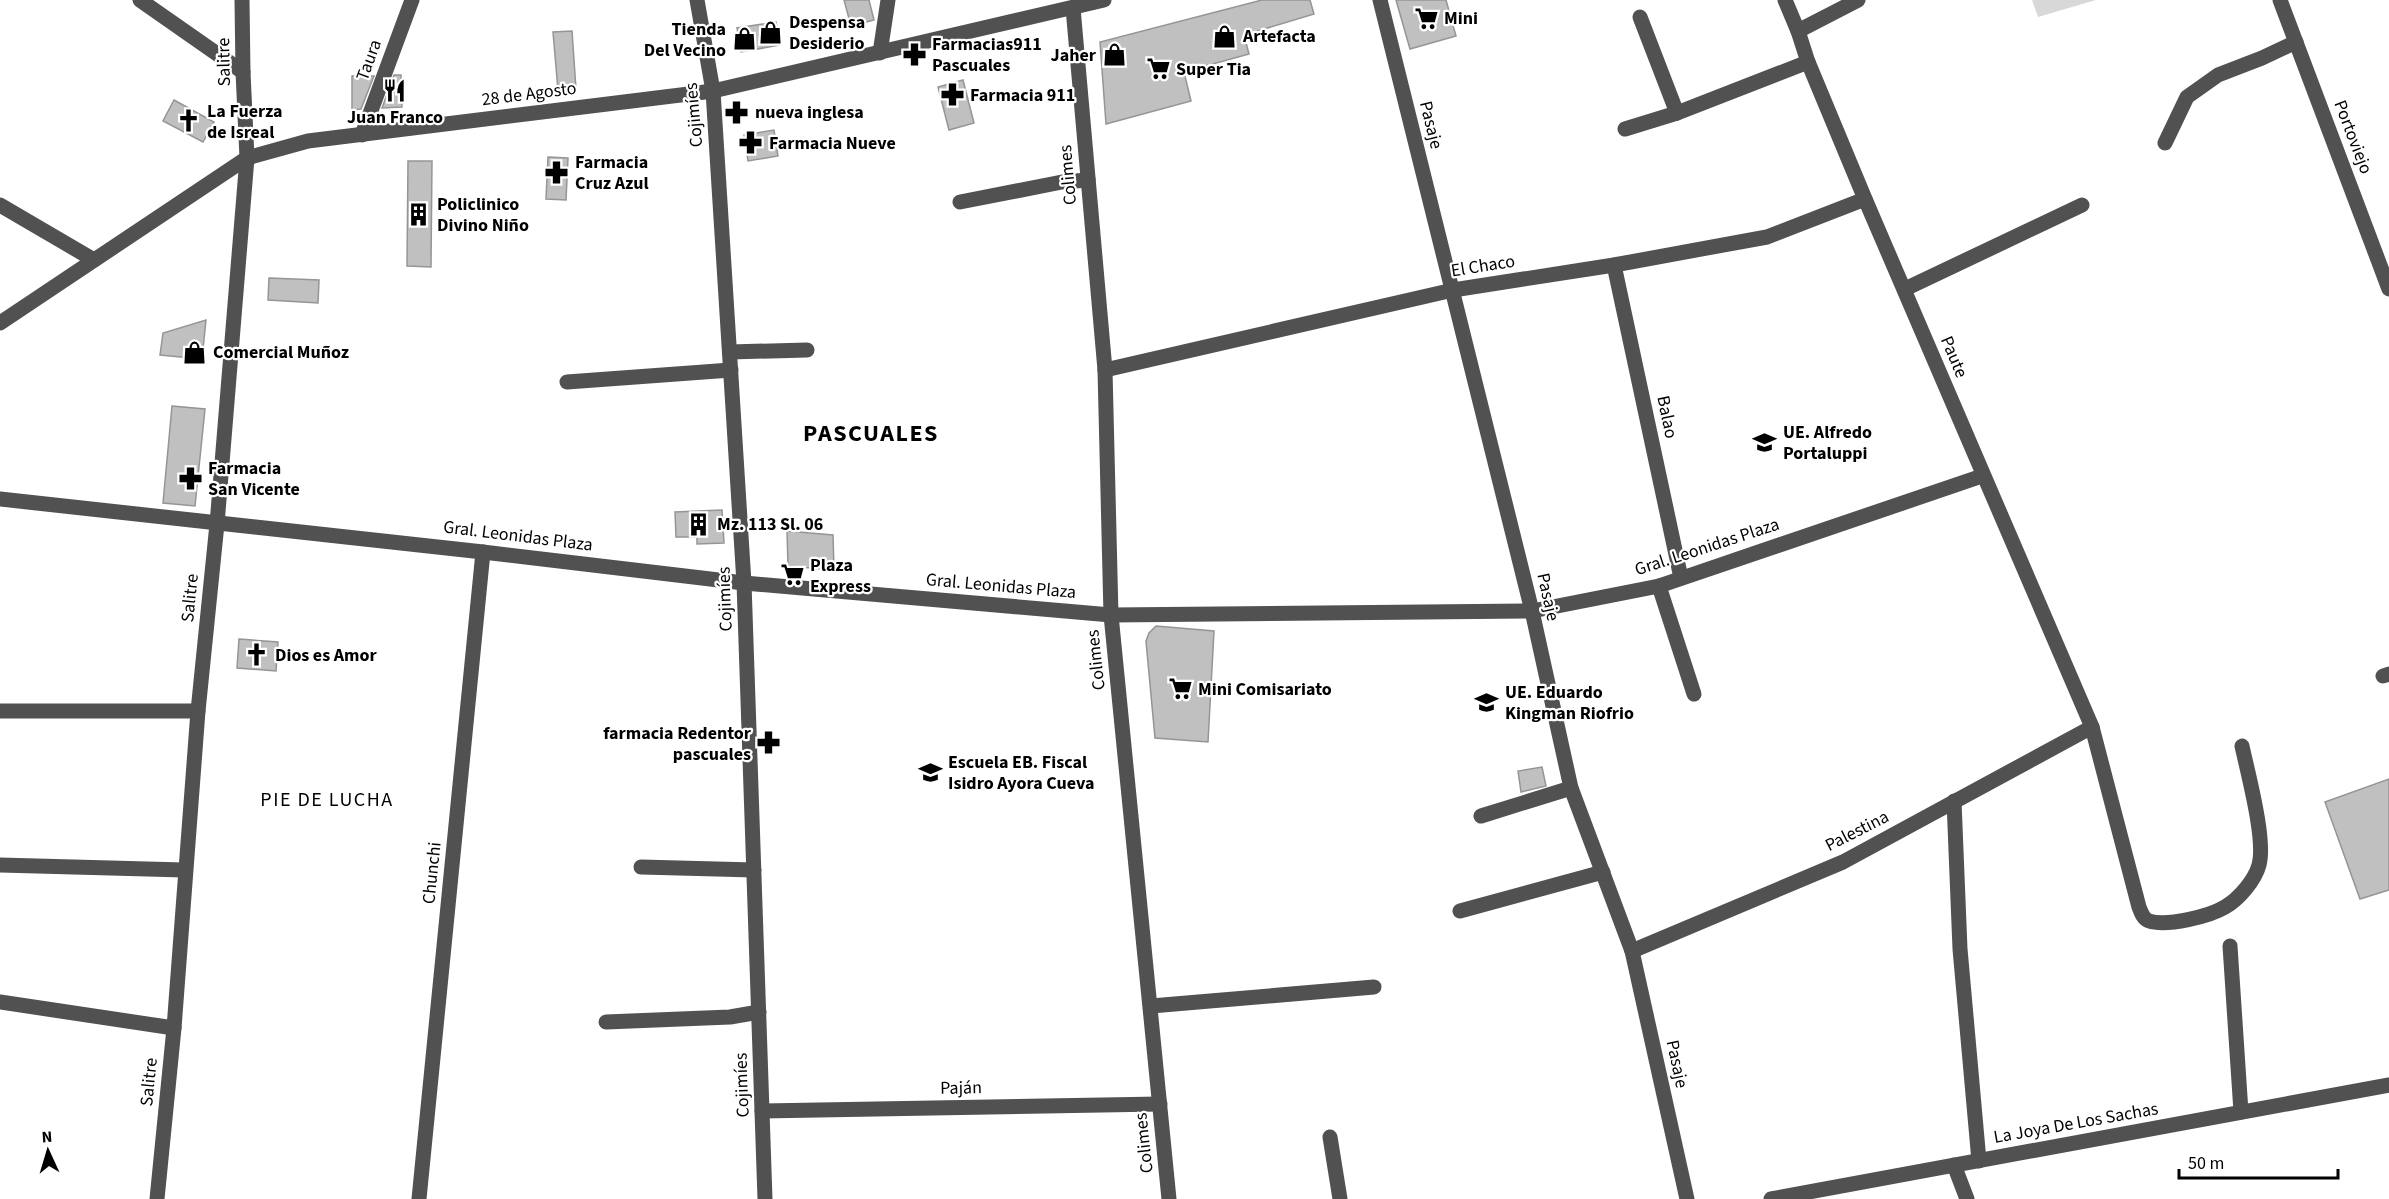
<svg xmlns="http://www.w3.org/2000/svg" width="2389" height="1199" viewBox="0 0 2389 1199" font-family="'Source Sans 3',sans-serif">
<rect width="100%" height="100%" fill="#fff"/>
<path fill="#d8d8d8" d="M2032,0H2096L2038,17Z"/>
<g fill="#c0c0c0" stroke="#959595" stroke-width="1.5">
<path d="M844,0H869L874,20L851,26Z"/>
<path d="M1262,0H1310L1314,14L1244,35L1249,54L1184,72L1191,101L1106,124L1100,42Z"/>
<path d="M1396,0H1446L1456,36L1410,49Z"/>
<path d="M776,22L780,45L741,52L737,28Z"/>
<path d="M572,31L576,89L558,90L553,32Z"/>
<path d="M394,75H401L402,107L382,108Z"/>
<path d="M352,76H374L361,109L352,110Z"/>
<path d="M963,80L974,123L949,130L938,87Z"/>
<path d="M174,100L214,122L203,142L163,121Z"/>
<path d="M774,130L778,156L748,161L744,135Z"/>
<path d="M548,157L568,158L566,200L546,199Z"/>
<path d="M408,161H432L431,267L407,266Z"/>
<path d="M269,278L319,280L318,303L268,300Z"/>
<path d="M206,320L202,359L160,355L163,333Z"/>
<path d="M172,406L205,409L195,506L163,503Z"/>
<path d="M722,510L724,543L697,544V537H676L675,512Z"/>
<path d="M787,531L833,535L834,570L788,566Z"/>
<path d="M1156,626L1214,631L1208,742L1155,738L1146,641L1149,633Z"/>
<path d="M239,639L278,642L276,671L237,668Z"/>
<path d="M1542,767L1546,786L1521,792L1518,771Z"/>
<path d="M2389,779V890L2360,899L2325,802Z"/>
</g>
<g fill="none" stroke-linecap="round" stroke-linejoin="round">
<g stroke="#515151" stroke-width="15">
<path d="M140,0L243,72"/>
<path d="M697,0L713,91L744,583L765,1199"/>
<path d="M1380,0L1532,611L1571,788L1632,951L1687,1199"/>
<path d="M1785,0L1798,31L1808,62L1865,199L2092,727L2139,907C2141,912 2143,919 2149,921C2167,927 2210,916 2225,907C2239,899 2255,880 2259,865C2266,840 2248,774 2242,746"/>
<path d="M2280,0L2389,289"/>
<path d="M1073,8L1105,370L1111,615L1169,1199"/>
<path d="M1640,17L1677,113"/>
<path d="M1798,31L1858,0"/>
<path d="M880,53L888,0"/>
<path d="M1625,129L1677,113L1808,62"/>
<path d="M362,135L412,0"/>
<path d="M2165,143L2187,97L2218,75L2262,58L2296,42"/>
<path d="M960,202L1062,182L1088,180"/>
<path d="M0,205L94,260"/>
<path d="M1614,265L1681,578"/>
<path d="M1905,289L2082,205"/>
<path d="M0,323L247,158L308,141L713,91L1104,0"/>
<path d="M730,352L807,350"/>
<path d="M1105,370L1453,290L1614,265L1767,237L1865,199"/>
<path d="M567,382L731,370"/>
<path d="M0,499L483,552L744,583L1111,615L1532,611L1659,586L1982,476"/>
<path d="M1659,586L1694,694"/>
<path d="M2383,676L2389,674"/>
<path d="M0,711H198"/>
<path d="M1954,801L1960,949L1979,1161"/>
<path d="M1481,816L1571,788"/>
<path d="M0,865L184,870"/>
<path d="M641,867L754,870"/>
<path d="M1460,911L1603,872"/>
<path d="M2230,946L2241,1112"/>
<path d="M1632,951L1843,862L2092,727"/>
<path d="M0,1002L174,1028"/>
<path d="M1151,1006L1374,987"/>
<path d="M606,1022L730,1017L759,1012"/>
<path d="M762,1111L1160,1104"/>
<path d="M1330,1137L1340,1199"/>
<path d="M1954,1165L1967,1199"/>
<path d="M157,1199L174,1028L198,711L217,524L247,158L243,72L242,0"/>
<path d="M419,1199L483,552"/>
<path d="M1771,1199L2389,1085"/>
</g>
</g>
<defs>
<symbol id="supermarket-bare" viewBox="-9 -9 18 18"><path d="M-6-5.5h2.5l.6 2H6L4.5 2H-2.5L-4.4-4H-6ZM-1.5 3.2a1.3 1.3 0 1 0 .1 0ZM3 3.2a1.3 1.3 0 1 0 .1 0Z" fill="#000" stroke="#fff" stroke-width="2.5" paint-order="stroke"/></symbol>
<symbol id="shop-bare" viewBox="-9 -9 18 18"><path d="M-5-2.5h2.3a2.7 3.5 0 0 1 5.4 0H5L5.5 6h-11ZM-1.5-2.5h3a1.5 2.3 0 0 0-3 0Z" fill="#000" stroke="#fff" stroke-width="2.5" paint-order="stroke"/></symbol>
<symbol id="pharmacy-bare" viewBox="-9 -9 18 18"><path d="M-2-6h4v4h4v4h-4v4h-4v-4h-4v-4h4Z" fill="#000" stroke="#fff" stroke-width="2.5" paint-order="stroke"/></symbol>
<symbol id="restaurant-bare" viewBox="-9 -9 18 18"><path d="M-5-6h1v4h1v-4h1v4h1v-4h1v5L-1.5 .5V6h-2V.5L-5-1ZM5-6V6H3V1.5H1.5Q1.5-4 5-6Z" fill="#000" stroke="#fff" stroke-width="2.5" paint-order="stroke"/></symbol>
<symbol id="church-bare" viewBox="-9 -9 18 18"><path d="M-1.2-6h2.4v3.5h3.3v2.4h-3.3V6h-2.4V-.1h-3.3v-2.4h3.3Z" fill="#000" stroke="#fff" stroke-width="2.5" paint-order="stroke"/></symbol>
<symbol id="building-bare" viewBox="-9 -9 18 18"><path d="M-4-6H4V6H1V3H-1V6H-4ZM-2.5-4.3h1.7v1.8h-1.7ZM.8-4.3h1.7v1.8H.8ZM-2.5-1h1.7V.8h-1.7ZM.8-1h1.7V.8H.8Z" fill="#000" stroke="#fff" stroke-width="2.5" paint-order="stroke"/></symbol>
<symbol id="school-bare" viewBox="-9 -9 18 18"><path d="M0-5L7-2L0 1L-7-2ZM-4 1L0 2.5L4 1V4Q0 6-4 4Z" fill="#000" stroke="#fff" stroke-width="2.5" paint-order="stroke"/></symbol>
</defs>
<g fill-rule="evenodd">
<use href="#supermarket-bare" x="1410" y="2" width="33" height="33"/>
<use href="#shop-bare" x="754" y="16" width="33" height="33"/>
<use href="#shop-bare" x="1208" y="20" width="33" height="33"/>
<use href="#shop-bare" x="728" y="22" width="33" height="33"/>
<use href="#pharmacy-bare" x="898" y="38" width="33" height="33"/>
<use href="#shop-bare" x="1098" y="38" width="33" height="33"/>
<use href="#supermarket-bare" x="1142" y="52" width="33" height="33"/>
<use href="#restaurant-bare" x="378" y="74" width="33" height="33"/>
<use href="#pharmacy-bare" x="936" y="78" width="33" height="33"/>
<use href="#pharmacy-bare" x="720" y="96" width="33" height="33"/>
<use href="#church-bare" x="172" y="104" width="33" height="33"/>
<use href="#pharmacy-bare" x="734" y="126" width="33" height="33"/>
<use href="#pharmacy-bare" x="540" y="156" width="33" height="33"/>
<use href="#building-bare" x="402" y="198" width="33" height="33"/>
<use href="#shop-bare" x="178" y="336" width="33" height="33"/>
<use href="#school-bare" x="1748" y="426" width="33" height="33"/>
<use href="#pharmacy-bare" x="174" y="462" width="33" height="33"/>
<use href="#building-bare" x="682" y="508" width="33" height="33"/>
<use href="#supermarket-bare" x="776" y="558" width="33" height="33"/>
<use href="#church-bare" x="240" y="638" width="33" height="33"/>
<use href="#supermarket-bare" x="1164" y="672" width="33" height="33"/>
<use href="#school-bare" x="1470" y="686" width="33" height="33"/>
<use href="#pharmacy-bare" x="752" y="726" width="33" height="33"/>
<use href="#school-bare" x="914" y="756" width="33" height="33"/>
</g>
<g text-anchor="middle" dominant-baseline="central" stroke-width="4.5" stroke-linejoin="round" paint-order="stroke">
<g font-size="18" font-weight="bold" fill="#000" stroke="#fff" text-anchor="start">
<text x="1444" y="18">Mini</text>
<text x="789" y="22">Despensa<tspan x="789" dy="21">Desiderio</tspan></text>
<text x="726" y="29" text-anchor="end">Tienda<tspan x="726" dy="21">Del Vecino</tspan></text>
<text x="1243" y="36">Artefacta</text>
<text x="932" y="44">Farmacias911<tspan x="932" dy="21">Pascuales</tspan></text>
<text x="1096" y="55" text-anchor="end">Jaher</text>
<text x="1176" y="69">Super Tia</text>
<text x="970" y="95">Farmacia 911</text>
<text x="207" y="111">La Fuerza<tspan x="207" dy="21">de Isreal</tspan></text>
<text x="755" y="112">nueva inglesa</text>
<text x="395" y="117" text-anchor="middle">Juan Franco</text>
<text x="769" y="143">Farmacia Nueve</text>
<text x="575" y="162">Farmacia<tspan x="575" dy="21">Cruz Azul</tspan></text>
<text x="437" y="204">Policlinico<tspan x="437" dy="21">Divino Niño</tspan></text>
<text x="213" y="352">Comercial Muñoz</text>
<text x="1783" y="432">UE. Alfredo<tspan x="1783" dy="21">Portaluppi</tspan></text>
<text x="208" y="468">Farmacia<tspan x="208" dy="21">San Vicente</tspan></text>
<text x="717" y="524">Mz. 113 Sl. 06</text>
<text x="810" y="565">Plaza<tspan x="810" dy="21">Express</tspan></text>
<text x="275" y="655">Dios es Amor</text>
<text x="1198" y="689">Mini Comisariato</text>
<text x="1505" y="692">UE. Eduardo<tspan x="1505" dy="21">Kingman Riofrio</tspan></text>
<text x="751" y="733" text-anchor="end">farmacia Redentor<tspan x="751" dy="21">pascuales</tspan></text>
<text x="948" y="762">Escuela EB. Fiscal<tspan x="948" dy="21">Isidro Ayora Cueva</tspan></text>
</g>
<g font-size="18" fill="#000" stroke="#fff">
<text transform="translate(369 60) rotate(-70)">Taura</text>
<text transform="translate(224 62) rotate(-91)">Salitre</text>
<text transform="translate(529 94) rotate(-7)">28 de Agosto</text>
<text transform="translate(694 115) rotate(-95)">Cojimíes</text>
<text transform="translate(1431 125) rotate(76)">Pasaje</text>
<text transform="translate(2353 137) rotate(69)">Portoviejo</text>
<text transform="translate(1068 175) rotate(-95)">Colimes</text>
<text transform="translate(1483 266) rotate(-9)">El Chaco</text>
<text transform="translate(1954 357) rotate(67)">Paute</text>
<text transform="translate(1667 417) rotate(78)">Balao</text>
<text transform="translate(518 536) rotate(7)">Gral. Leonidas Plaza</text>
<text transform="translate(1707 547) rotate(-18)">Gral. Leonidas Plaza</text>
<text transform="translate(1001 586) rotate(5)">Gral. Leonidas Plaza</text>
<text transform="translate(1548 597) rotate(77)">Pasaje</text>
<text transform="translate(190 598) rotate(-84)">Salitre</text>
<text transform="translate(725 599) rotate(-92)">Cojimíes</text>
<text transform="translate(1096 660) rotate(-96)">Colimes</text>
<text transform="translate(1857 831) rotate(-27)">Palestina</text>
<text transform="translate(432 873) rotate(-84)">Chunchi</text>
<text transform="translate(1677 1064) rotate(78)">Pasaje</text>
<text transform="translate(149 1082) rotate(-84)">Salitre</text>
<text transform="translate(742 1085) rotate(-92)">Cojimíes</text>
<text transform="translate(961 1088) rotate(-1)">Paján</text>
<text transform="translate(2076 1123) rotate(-10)">La Joya De Los Sachas</text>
<text transform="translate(1144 1143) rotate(-96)">Colimes</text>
</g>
<g font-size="20" letter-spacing="1.5" fill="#000" stroke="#fff">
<text x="327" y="800">PIE DE LUCHA</text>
</g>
<g font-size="24" font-weight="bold" letter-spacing="1.5" fill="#000" stroke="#fff">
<text x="871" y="433">PASCUALES</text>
</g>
</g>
<g transform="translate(48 1151) rotate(356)" stroke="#ffffff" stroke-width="4.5" paint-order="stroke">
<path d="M0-4.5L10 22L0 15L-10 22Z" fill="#000000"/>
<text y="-9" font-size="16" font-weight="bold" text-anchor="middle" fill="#000000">N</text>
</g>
<path d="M2179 1169v9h159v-9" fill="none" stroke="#000000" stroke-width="3"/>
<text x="2188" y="1169" font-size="18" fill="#000000" stroke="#ffffff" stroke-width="4.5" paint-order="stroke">50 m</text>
</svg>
